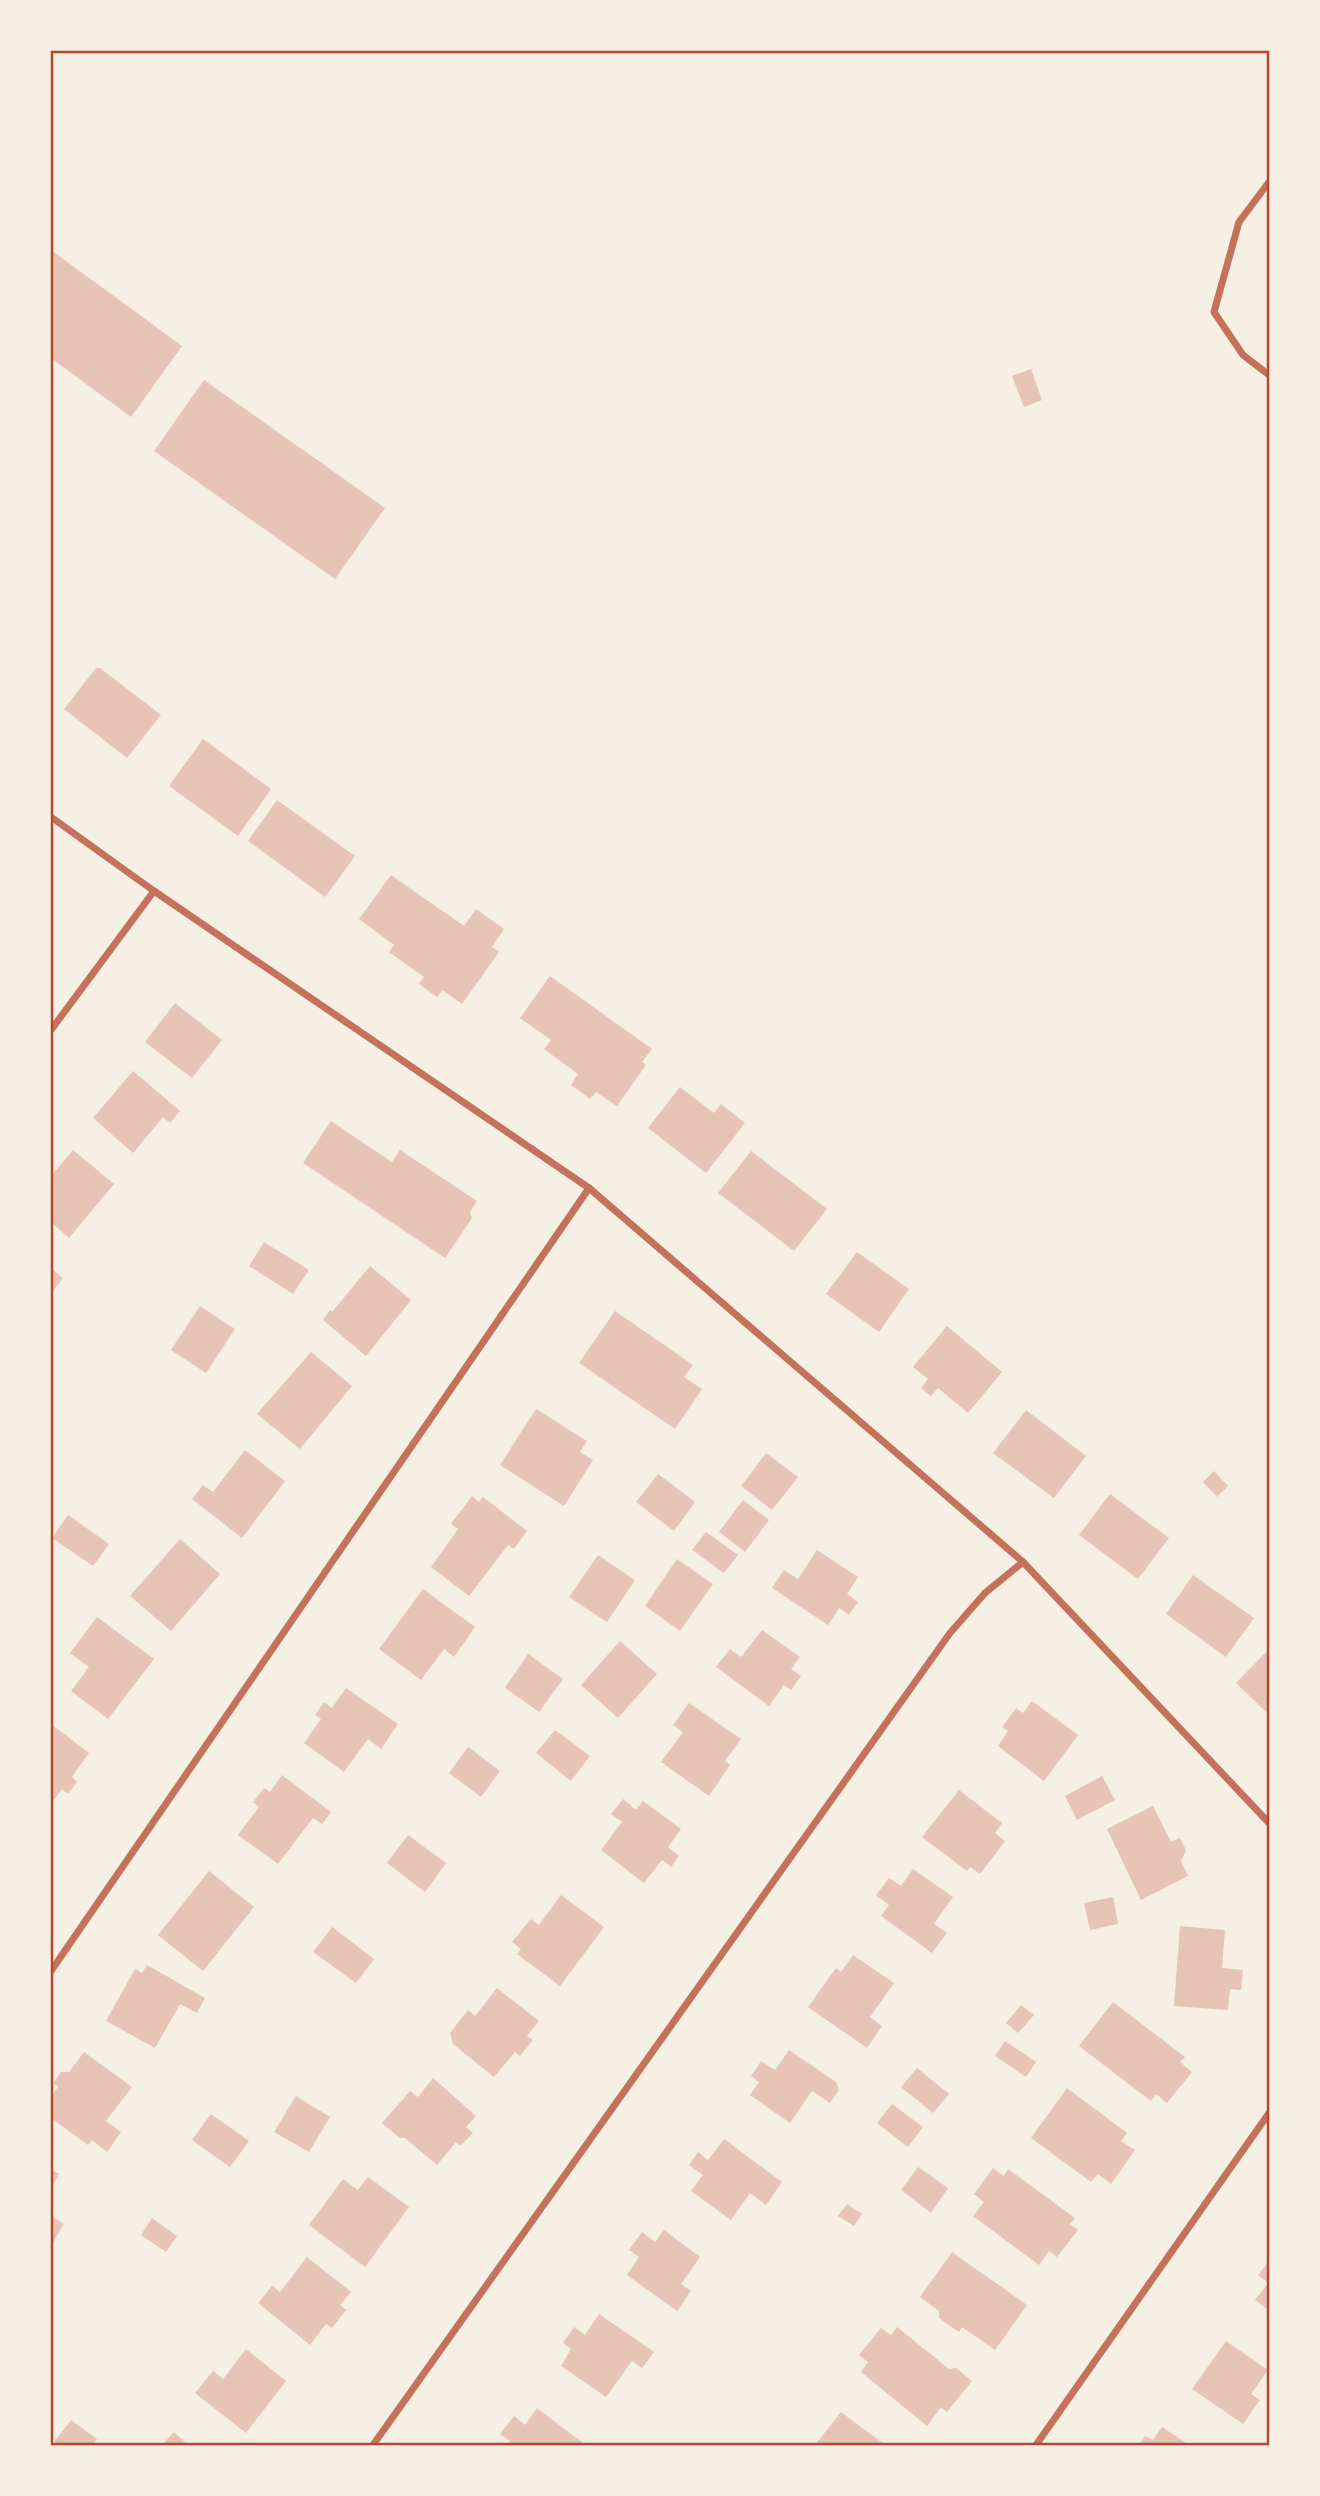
<svg xmlns="http://www.w3.org/2000/svg" width="1320" height="2496" viewBox="0 0 1320 2496" font-family="Lato,sans-serif">
<rect width="100%" height="100%" fill="#f6efe4"/>
<g fill="#e6c5b7">
<path d="M51,250L182,346L131,417L51,358Z"/>
<path d="M1031,369L1042,400L1024,407L1012,376Z"/>
<path d="M204,380L385,508L335,579L154,451Z"/>
<path d="M96,668H100L161,715L127,758L64,709Z"/>
<path d="M203,739L271,789L238,836L169,786Z"/>
<path d="M277,800L355,856L325,897L248,841Z"/>
<path d="M391,875L464,926L476,909L504,929L492,947L499,952L462,1004L443,990L437,997L419,984L424,977L389,952L394,945L359,919Z"/>
<path d="M550,976L652,1049L642,1062L646,1065L617,1106L596,1092L590,1099L571,1085L578,1074L544,1049L551,1040L520,1018Z"/>
<path d="M175,1003L222,1040L192,1078L145,1042Z"/>
<path d="M133,1071L180,1111L170,1123L163,1117L133,1153L93,1118Z"/>
<path d="M680,1087L714,1113L721,1104L745,1123L706,1173L648,1128Z"/>
<path d="M331,1121L392,1162L400,1150L477,1201L470,1212L472,1218L445,1258L303,1163Z"/>
<path d="M73,1150L114,1184L69,1238L51,1222V1176Z"/>
<path d="M751,1151L827,1209L794,1251L718,1193Z"/>
<path d="M264,1242L309,1270L293,1294L249,1266Z"/>
<path d="M857,1252L909,1289L879,1332L826,1294Z"/>
<path d="M370,1266L411,1300L366,1356L323,1320L330,1310L332,1312Z"/>
<path d="M51,1268L63,1278L51,1294Z"/>
<path d="M200,1306L235,1329L206,1373L171,1350Z"/>
<path d="M615,1311L693,1365L684,1377L702,1389L675,1429L579,1363Z"/>
<path d="M947,1326L1002,1372L968,1413L938,1388L931,1396L921,1388L928,1379L913,1367Z"/>
<path d="M311,1352L352,1386L300,1449L257,1414Z"/>
<path d="M536,1409L587,1441L580,1452L593,1460L564,1506L500,1465Z"/>
<path d="M1026,1410L1086,1456L1054,1498L993,1453Z"/>
<path d="M245,1450L285,1481L242,1538L192,1499L203,1485L213,1492Z"/>
<path d="M766,1453L798,1477L772,1510L741,1486Z"/>
<path d="M1214,1471L1228,1486L1217,1497L1203,1482Z"/>
<path d="M658,1474L695,1502L674,1531L636,1502Z"/>
<path d="M1110,1494L1169,1538L1138,1579L1079,1535Z"/>
<path d="M472,1496L479,1502L483,1497L527,1531L514,1549L508,1545L469,1596L431,1567L458,1529L451,1524Z"/>
<path d="M743,1500L769,1520L745,1552L719,1532Z"/>
<path d="M68,1515L109,1544L93,1566L52,1538Z"/>
<path d="M706,1532L738,1555L724,1573L692,1550Z"/>
<path d="M180,1539L220,1574L171,1631L130,1596Z"/>
<path d="M817,1550L858,1577L847,1594L858,1602L849,1615L839,1608L828,1625L772,1588L784,1570L798,1579Z"/>
<path d="M598,1555L635,1580L607,1622L569,1597Z"/>
<path d="M677,1559L713,1584L680,1631L645,1606Z"/>
<path d="M1193,1575L1254,1618L1226,1657L1166,1614Z"/>
<path d="M423,1589L475,1627L454,1657L444,1649L421,1680L379,1649Z"/>
<path d="M97,1617L154,1659L108,1719L71,1691L89,1667L70,1653Z"/>
<path d="M762,1630L800,1657L791,1669L801,1676L791,1690L784,1685L769,1706L716,1667L730,1649L741,1657Z"/>
<path d="M620,1641L657,1674L618,1718L581,1685Z"/>
<path d="M1269,1649V1715L1236,1683Z"/>
<path d="M528,1654L563,1679L539,1712L505,1688Z"/>
<path d="M346,1688L398,1724L381,1749L368,1739L344,1772L304,1743L321,1719L315,1715L324,1702L332,1708Z"/>
<path d="M1032,1701L1078,1735L1044,1781L998,1746L1008,1731L1002,1727L1016,1708L1023,1713Z"/>
<path d="M689,1703L741,1739L725,1761L730,1765L709,1796L661,1762L683,1732L673,1725Z"/>
<path d="M51,1724L89,1753L72,1777L77,1782L68,1794L62,1789L51,1804Z"/>
<path d="M555,1730L590,1756L571,1781L536,1753Z"/>
<path d="M468,1747L500,1771L481,1797L449,1773Z"/>
<path d="M282,1775L331,1812L322,1824L313,1818L278,1864L238,1835L259,1807L253,1802L264,1788L270,1792Z"/>
<path d="M1102,1776L1115,1800L1077,1820L1065,1796Z"/>
<path d="M959,1790L1002,1823L995,1833L1005,1841L980,1874L970,1867L967,1871L922,1837Z"/>
<path d="M623,1799L636,1810L643,1801L681,1829L668,1847L679,1856L671,1867L662,1860L644,1883L601,1850L622,1822L611,1814Z"/>
<path d="M1153,1806L1171,1842L1180,1838L1186,1850L1181,1861L1188,1876L1141,1900L1107,1829Z"/>
<path d="M408,1835L446,1863L425,1892L387,1863Z"/>
<path d="M913,1869L953,1897L934,1924L947,1933L932,1953L881,1916L889,1905L876,1895L889,1878L901,1886Z"/>
<path d="M209,1871L254,1907L203,1971L158,1935Z"/>
<path d="M561,1895L604,1927L560,1986L517,1954L521,1949L512,1942L531,1919L539,1925Z"/>
<path d="M1113,1897L1118,1924L1090,1930L1084,1903Z"/>
<path d="M1180,1926L1225,1930L1222,1968L1243,1970L1241,1990L1230,1989L1228,2010L1174,2006Z"/>
<path d="M332,1927L374,1959L356,1983L313,1952Z"/>
<path d="M853,1955L894,1983L870,2017L882,2026L867,2048L808,2007L836,1968L841,1972Z"/>
<path d="M147,1965L205,1998L197,2013L180,2004L155,2048L106,2021L135,1969L142,1973Z"/>
<path d="M497,1988L539,2021L527,2036L533,2040L520,2056L515,2052L494,2077L453,2044L450,2033L468,2010L475,2016Z"/>
<path d="M1113,2002L1185,2057L1180,2062L1192,2072L1167,2103L1156,2094L1151,2101L1079,2046Z"/>
<path d="M1021,2005L1034,2015L1018,2033L1006,2023Z"/>
<path d="M1005,2041L1036,2062L1026,2077L995,2056Z"/>
<path d="M789,2050L836,2082L839,2090L830,2103L812,2091L790,2123L750,2095L759,2082L751,2076L761,2061L775,2070Z"/>
<path d="M84,2052L132,2087L106,2121L121,2132L107,2152L92,2140L88,2145L51,2118V2097L58,2087L53,2083L61,2072H69Z"/>
<path d="M917,2068L949,2094L933,2113L901,2087Z"/>
<path d="M433,2078L476,2116L466,2127L473,2133L460,2146L456,2142L437,2165L405,2138H400L382,2123L410,2091L418,2097Z"/>
<path d="M1067,2088L1127,2133L1121,2141L1135,2150L1111,2184L1098,2174L1091,2182L1031,2138Z"/>
<path d="M296,2096L330,2117L309,2152L274,2132Z"/>
<path d="M892,2104L923,2127L908,2147L877,2123Z"/>
<path d="M211,2114L249,2141L230,2167L192,2140Z"/>
<path d="M724,2139L782,2182L766,2205L750,2193L731,2220L691,2191L703,2175L689,2165L698,2152L708,2160Z"/>
<path d="M918,2167L948,2188L931,2213L901,2190Z"/>
<path d="M993,2168L1004,2176L1008,2169L1075,2218L1070,2224L1078,2230L1057,2257L1049,2251L1039,2265L973,2216L984,2202L974,2194Z"/>
<path d="M51,2169L59,2174L51,2188Z"/>
<path d="M368,2177L409,2207L365,2267L309,2225L343,2179L358,2190Z"/>
<path d="M847,2204L862,2214L854,2226L838,2216Z"/>
<path d="M51,2216L64,2224L51,2246Z"/>
<path d="M152,2218L177,2236L166,2252L141,2235Z"/>
<path d="M664,2230L700,2257L681,2284L691,2291L677,2311L627,2275L639,2257L629,2250L642,2232L655,2242Z"/>
<path d="M952,2252L1027,2305L995,2350L962,2327L959,2332L939,2318V2311L920,2297Z"/>
<path d="M307,2257L351,2292L340,2305L346,2310L332,2328L326,2324L310,2345L258,2303L272,2286L280,2292Z"/>
<path d="M1269,2261V2311L1255,2300L1268,2283L1258,2275Z"/>
<path d="M599,2314L654,2352L642,2368L632,2361L606,2397L561,2366L571,2349L563,2343L574,2327L585,2335Z"/>
<path d="M897,2327L949,2369L956,2368L972,2381L947,2412L941,2407L927,2426L861,2372L868,2362L859,2355L881,2328L891,2335Z"/>
<path d="M1226,2341L1268,2370L1251,2394L1260,2400L1243,2424L1192,2389Z"/>
<path d="M246,2349L286,2381L246,2433L195,2393L213,2371L223,2379Z"/>
<path d="M537,2408L583,2443L581,2445H507L510,2441L500,2434L514,2416L525,2425Z"/>
<path d="M841,2412L885,2445H815Z"/>
<path d="M71,2420L97,2439L93,2445H58L54,2442Z"/>
<path d="M1162,2427L1189,2445H1139L1145,2436L1153,2440Z"/>
<path d="M174,2432L188,2445H162Z"/>
</g>
<g fill="none" stroke-linecap="round" stroke-linejoin="round">
<g stroke="#c5725c" stroke-width="7">
<path d="M1269,182L1239,222L1214,312L1243,355L1269,375"/>
<path d="M51,817L154,891L589,1188L1023,1562L1269,1823"/>
<path d="M51,1030L154,891"/>
<path d="M51,1971L589,1188"/>
<path d="M373,2445L950,1633L985,1593L1023,1562"/>
<path d="M1036,2445L1269,2113"/>
</g>
</g>
<rect width="1320" height="2496" fill="none" stroke="#f6efe4" stroke-width="105"/>
<rect x="52" y="52" width="1216" height="2392" fill="none" stroke="#b5482f" stroke-width="2.5"/>
</svg>
